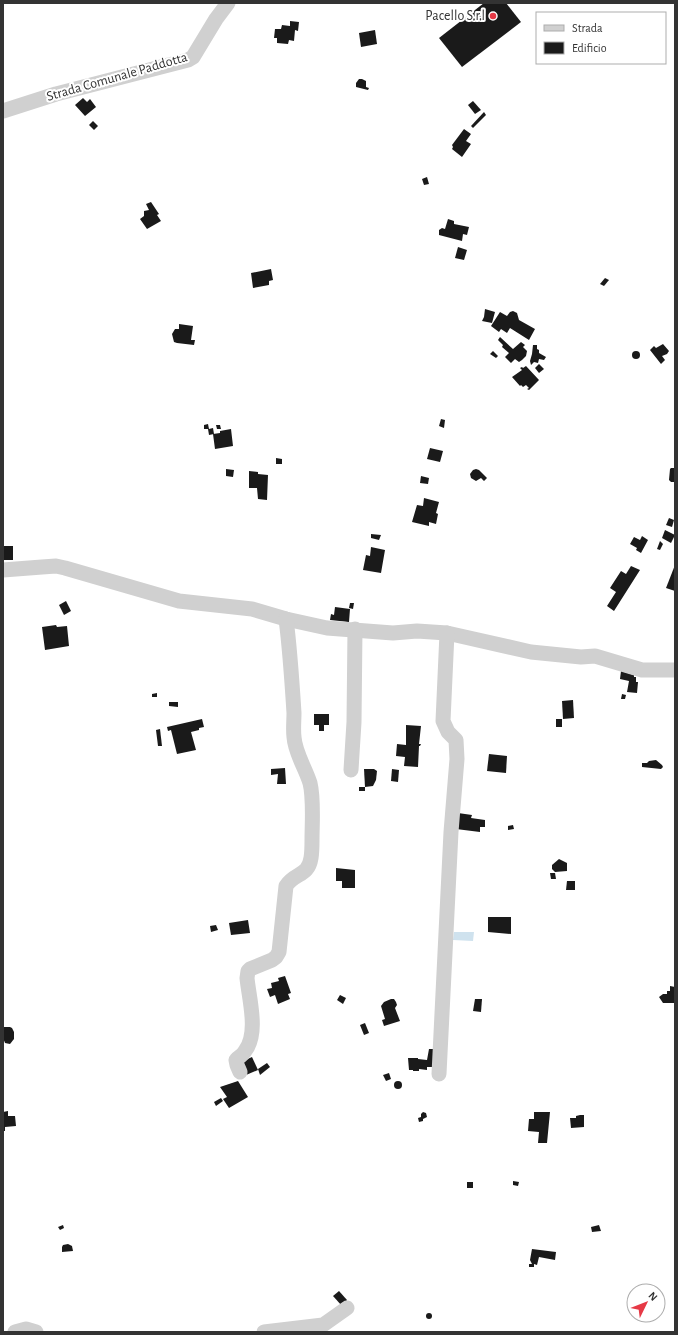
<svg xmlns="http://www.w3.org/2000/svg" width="678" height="1335" viewBox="0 0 678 1335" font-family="'Alegreya Sans',sans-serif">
<rect width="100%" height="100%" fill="#fff"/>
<path fill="#cfe2ee" d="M454,932H474L473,941L453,940Z"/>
<g fill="#1a1a1a">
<path d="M484,3H506L521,22L462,67L439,38Z"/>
<path d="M290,21L299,22L298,31L295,30L294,41L289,40L288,44L277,43V38H274L275,29H281L282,25L290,26Z"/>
<path d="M375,30L377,44L361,47L359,33Z"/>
<path d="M359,79H362L366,81V87L369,88L368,90L356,87V83Z"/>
<path d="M83,98L87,102L90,99L96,107L85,116L75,105Z"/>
<path d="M473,101L481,110L475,114L468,105Z"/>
<path d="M484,112L486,115L473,128L471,126Z"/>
<path d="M93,121L98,126L94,130L89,125Z"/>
<path d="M464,129L471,134L466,141L471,144L462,157L452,149L453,147L452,145Z"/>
<path d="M427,177L429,184L424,185L422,179Z"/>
<path d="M151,202L159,214L157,215L161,221L147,229L140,219L144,216V211L149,210L146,204Z"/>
<path d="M448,219L454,221V224L469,227L467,235L463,234L462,241L439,235V230L442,228L445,229Z"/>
<path d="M458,247L467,250L464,260L455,258Z"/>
<path d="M271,269L273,280L269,281V285L253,288L251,273Z"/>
<path d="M605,278L609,280L604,286L600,284Z"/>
<path d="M485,309L495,312L492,323L482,321L484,317Z"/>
<path d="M513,311L517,313L519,320L535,329L529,340L510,328L507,333L501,329L499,332L491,326L500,312L507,316L510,312Z"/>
<path d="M179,324L193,326L191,340H195L194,345L177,343L174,342L172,334L175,329H179Z"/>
<path d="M500,337L513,349L521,342L525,345L523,347L527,351L526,356L522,360L519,362L515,359L511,363L505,357L509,353L502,347L503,345L498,340Z"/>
<path d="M663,344L669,351L667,354L662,356L665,360L661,364L650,350L654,346L656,348Z"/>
<path d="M533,345H537V349L539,350V353L546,357L544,360L539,359L538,363L534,362L531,365L530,361L532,354Z"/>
<circle cx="636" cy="355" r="4"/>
<path d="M493,351L498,356L496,358L490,354Z"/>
<path d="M539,364L544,369L539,373L535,368Z"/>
<path d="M526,366L539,380L529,390L527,389L529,388L526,385L523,387L521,385L520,386L512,377L522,370L520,368L522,367L523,368Z"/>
<path d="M441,419L445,420L444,428L439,426Z"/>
<path d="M208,424L209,429L213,428L214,434L209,435L208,429H204V425Z"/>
<path d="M216,425H220L221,429H217Z"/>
<path d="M231,429L233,446L215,449L213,434L220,433V431Z"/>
<path d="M430,448L443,451L440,462L427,459Z"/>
<path d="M276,458L282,459V464H276Z"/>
<path d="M671,468H675V482H671L669,480L670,469Z"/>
<path d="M226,469L234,470L233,477L226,476Z"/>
<path d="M476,469L479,470L487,478L484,481L481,478L476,481L471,478L470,474L473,470Z"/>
<path d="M249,471L258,472V474L268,475L267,500L258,499L257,488H249Z"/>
<path d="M421,476L429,478L428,484L420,483Z"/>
<path d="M424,498L439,502L436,513L438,514L436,524L429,522V526L412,522L417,505L423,506Z"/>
<path d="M669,518L674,520L672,527L666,525Z"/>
<path d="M665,530L675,535L671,543L662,538Z"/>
<path d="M371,534L381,535L379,540L371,538Z"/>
<path d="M642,536L648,540L641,553L636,550L637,548L630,544L634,537L640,540Z"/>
<path d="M660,541L663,544L660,550L657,549Z"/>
<rect x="3" y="546" width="10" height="14"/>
<path d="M371,547L385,550L381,573L363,570L366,555L370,556Z"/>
<path d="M675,565V591L666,588Z"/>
<path d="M631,566L640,570L614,611L607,606L616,592L610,588L621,571L626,574Z"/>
<path d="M66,601L71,611L64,615L59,605Z"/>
<path d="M350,603H354L353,609L349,608Z"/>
<path d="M335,607L350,609L349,622L330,620L331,614L334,615Z"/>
<path d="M56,625L57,627L67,626L69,646L45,650L42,627Z"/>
<path d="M621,671L634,675V677H636V682H638L637,693L627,692L629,681L620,679Z"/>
<path d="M157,693V697H152V694Z"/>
<path d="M622,694L626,695L625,699H621Z"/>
<path d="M573,700L574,718L563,719L562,701Z"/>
<path d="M169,702H178V707L169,706Z"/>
<path d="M314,714H329V725H324V731H319V725H314Z"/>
<path d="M202,719L204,727L199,728V730L191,732L196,750L177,754L171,730L168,731L167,727Z"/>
<rect x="556" y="719" width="6" height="8"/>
<path d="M406,725L421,726L419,744H421L420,746H419L418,767L404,766L405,757L396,756L397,744L406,745Z"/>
<path d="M160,729L162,746H158L156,730Z"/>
<path d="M489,754L507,756L506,773L487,771Z"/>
<path d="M656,760L662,765L663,767L661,769L642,767V763H647L649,761Z"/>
<path d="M285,768L286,784H277L278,774L271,775V769Z"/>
<path d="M364,769H374L377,771L376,780L373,786L365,787Z"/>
<path d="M392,769L399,770L398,782L391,781Z"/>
<rect x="359" y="787" width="6" height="4"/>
<path d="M458,813L472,815L471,818L485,820V827H480V832L456,829Z"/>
<path d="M513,825L514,829L508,830V826Z"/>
<path d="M559,859L567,863V871L555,872L552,869V865Z"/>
<path d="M336,868L355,870V888H342V881H336Z"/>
<path d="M550,873H555L556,879H551Z"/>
<path d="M567,881H575V890H566Z"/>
<path d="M488,917H511V934L488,932Z"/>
<path d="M248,920L250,933L231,935L229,923Z"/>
<path d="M216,925L218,930L211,932L210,926Z"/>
<path d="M285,976L291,993L288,994L290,999L278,1004L275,995L270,997L267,989L272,988L271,983L279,981L278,978Z"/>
<path d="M670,986L675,987V1003H663L659,997L663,994H667V991H670Z"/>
<path d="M340,995L346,998L343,1004L337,1000Z"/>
<path d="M391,999H394L396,1002L397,1005L395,1008L400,1021L384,1026L382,1020L385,1019L381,1006L384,1002Z"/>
<path d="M475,999H482L481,1012L473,1011Z"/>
<path d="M365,1023L369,1033L364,1035L360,1025Z"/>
<path d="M4,1027H10L12,1028L14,1032V1039L10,1044L5,1043L3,1038Z"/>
<path d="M429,1049H435L434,1067H427V1070L419,1069V1071H413V1070H409L408,1058H418V1059L427,1060Z"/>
<path d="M252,1057L258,1070L246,1075L241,1062Z"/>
<path d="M267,1063L270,1067L260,1075L258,1069Z"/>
<path d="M389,1073L391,1079L386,1081L383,1075Z"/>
<path d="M238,1081L248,1097L229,1108L223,1099L227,1097L220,1087Z"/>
<circle cx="398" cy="1085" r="4"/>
<path d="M221,1098L223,1101L216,1106L214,1102Z"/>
<path d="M8,1111V1116H15L16,1126L5,1127V1131H3V1112Z"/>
<path d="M423,1112L426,1113L427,1117L423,1119V1121L419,1122L418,1118L421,1117V1114Z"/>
<path d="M534,1112H550L547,1143H538L539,1132L528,1131L529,1119H534Z"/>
<path d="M580,1115H584V1127L571,1128L570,1118H576V1116Z"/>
<path d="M513,1181L519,1182L518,1186L513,1185Z"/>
<rect x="467" y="1182" width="6" height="6"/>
<path d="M63,1225L64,1228L60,1230L58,1227Z"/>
<path d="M599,1225L601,1231L592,1232L591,1227Z"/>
<path d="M68,1244L72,1246L73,1251L62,1252V1247L63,1245Z"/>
<path d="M532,1249L556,1252L555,1260L539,1257L537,1265L534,1264V1267H529V1264H532L530,1260Z"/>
<path d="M339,1291L347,1300L342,1306L333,1296Z"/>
<circle cx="429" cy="1316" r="3"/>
</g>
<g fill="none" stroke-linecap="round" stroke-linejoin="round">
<g stroke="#d0d0d0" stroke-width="15">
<path d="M3,111L56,94L188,60L193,57L216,19L228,3"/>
<path d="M3,570L42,567L56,566L65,568L179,601L252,609L286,619L327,628L393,633L417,631L447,633L531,652L581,657L595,656L642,670H675"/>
<path d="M351,770L354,722L355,629"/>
<path d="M240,1072L237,1065L236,1060C239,1057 243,1055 245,1051C259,1033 249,999 247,978L248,971L250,969L272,960L276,957L279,952L286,886C295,872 308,877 311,858C312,852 312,846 312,840C312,823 314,799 310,783C305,767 295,753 294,737C293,729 294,721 294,713C292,681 290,650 286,619"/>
<path d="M439,1074L451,832L457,759L456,740L448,732L443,721L447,633"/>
<path d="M15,1332L26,1329L36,1332"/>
<path d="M264,1332L323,1325L347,1308"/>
</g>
</g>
<circle fill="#e63946" stroke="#fff" stroke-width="1.5" cx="493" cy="16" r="4"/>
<g text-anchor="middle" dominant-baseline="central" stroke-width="4" stroke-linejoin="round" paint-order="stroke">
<g font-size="14" fill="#333" stroke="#fff" text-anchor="end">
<text x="485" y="16">Pacello S.r.l</text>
</g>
<g font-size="14" fill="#333" stroke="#fff">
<text transform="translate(117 77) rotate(-16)">Strada Comunale Paddotta</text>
</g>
</g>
<rect width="678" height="1335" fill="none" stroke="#333333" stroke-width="8"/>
<rect x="536" y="12" width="130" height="52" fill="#ffffff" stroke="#adadad"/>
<rect x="544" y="25" width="20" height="6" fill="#d0d0d0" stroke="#adadad"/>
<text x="572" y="32" font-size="12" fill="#333333">Strada</text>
<rect x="544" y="42" width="20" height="12" fill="#1a1a1a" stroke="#adadad"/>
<text x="572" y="52" font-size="12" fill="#333333">Edificio</text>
<g transform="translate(646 1303) rotate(47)"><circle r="19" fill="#ffffff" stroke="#adadad"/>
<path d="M0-3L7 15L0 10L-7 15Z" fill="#e63946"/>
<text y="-6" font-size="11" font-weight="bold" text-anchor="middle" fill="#333333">N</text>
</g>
</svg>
